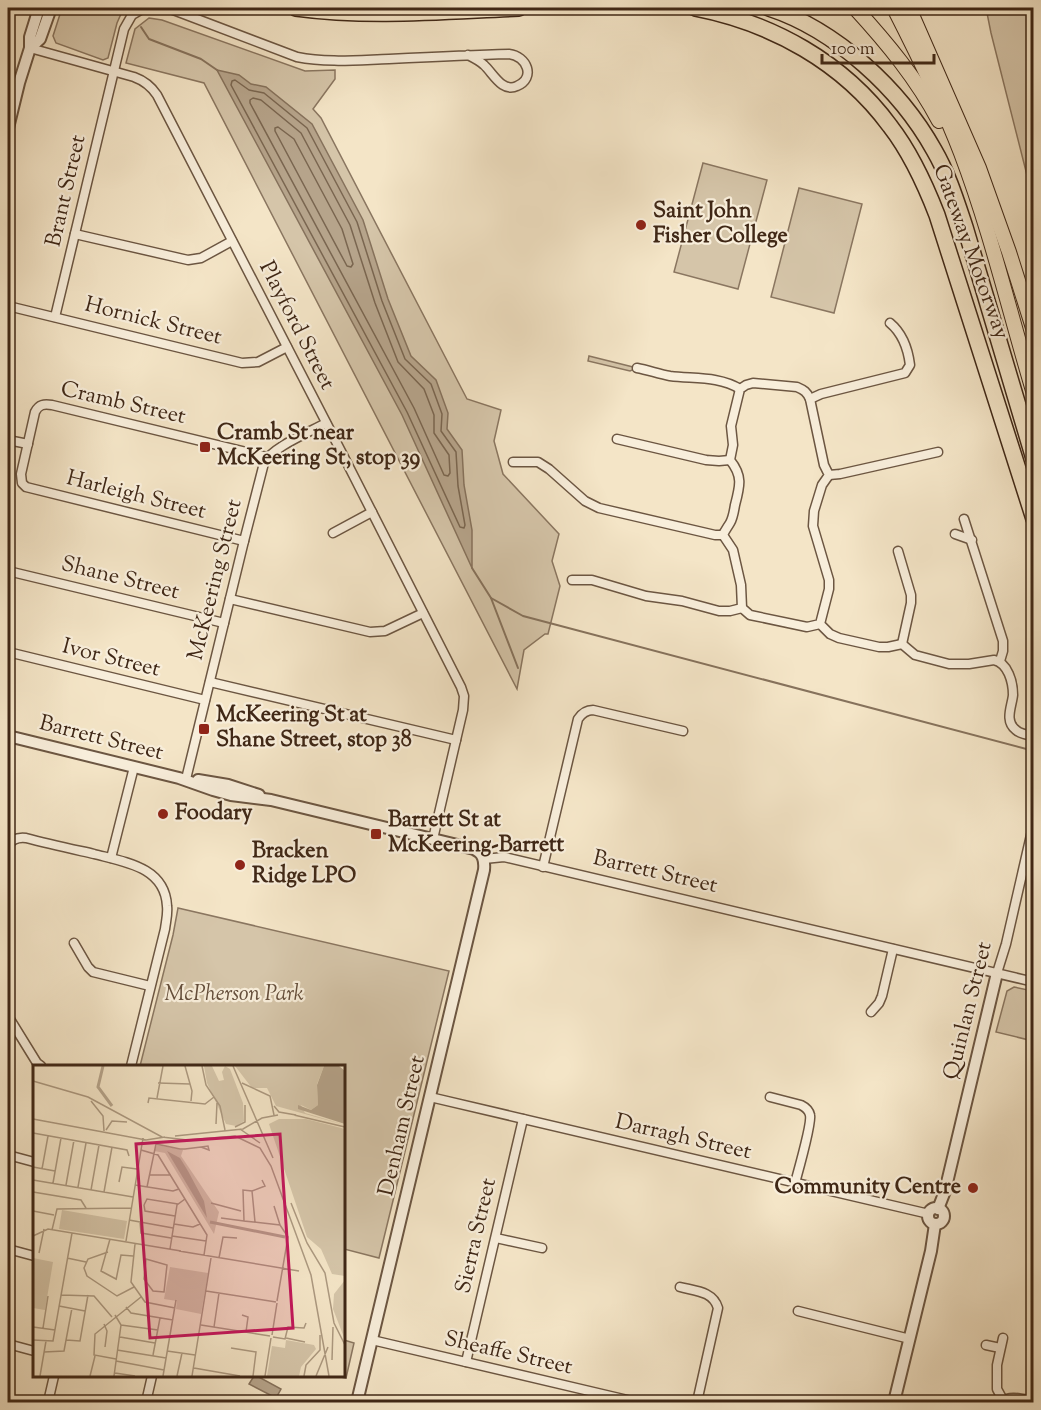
<svg xmlns="http://www.w3.org/2000/svg" width="1041" height="1410" viewBox="0 0 1041 1410" font-family="'Sorts Mill Goudy',serif">
<rect width="100%" height="100%" fill="#f4e5c7"/>
<filter id="stains"><feTurbulence type="fractalNoise" baseFrequency=".00333" numOctaves="4"/><feColorMatrix values="0 0 0 0 .2 0 0 0 0 .09 0 0 0 0 .02 0 0 0 .5 -.17"/></filter>
<radialGradient id="worn" r=".72"><stop offset=".6" stop-color="#630" stop-opacity="0"/><stop offset="1" stop-color="#630" stop-opacity=".3"/></radialGradient>
<g fill="#d5c5a9" stroke="#8a7660" stroke-width="1.5">
<path d="M62,8H129L121,14L117,23L108,58L103,60L56,43L53,36Z"/>
<path d="M986,8H1033V199L991,33Z"/>
<path d="M149,18L162,20L305,71L335,70V79L313,109L321,118L467,399L501,410L494,441L503,474L559,534L552,561L560,586L548,634H545L524,650L517,689L204,83L126,63L135,29Z"/>
<path d="M703,163L767,180L738,289L674,272Z"/>
<path d="M799,188L862,204L834,313L771,297Z"/>
<path d="M589,356L637,368L630,371L588,361Z"/>
<path d="M178,908L449,971L379,1258L344,1249V1066H140L173,935Z"/>
<path d="M1014,987L1033,991V1041L996,1032L1007,991Z"/>
<path d="M344,1340L354,1343L346,1378L336,1376H344Z"/>
</g>
<g fill="#b6a48b" stroke="#86725c" stroke-width="1.5">
<path d="M217,70L239,75L251,84L266,87L312,124L363,220L388,299L411,356L436,380L448,413L447,429L462,450L464,485L472,530V568L402,415Z"/>
<path d="M254,1376H257L281,1389L276,1398L249,1384Z"/>
</g>
<g fill="none" stroke-linecap="round" stroke-linejoin="round">
<g stroke="#7a6650" stroke-width="1.5">
<path d="M235,80L249,90L264,93L307,128L357,222L382,301L405,359L431,384L442,414L441,431L456,452L458,486L465,525L464,528L460,527L407,412L231,85L232,81Z"/>
<path d="M253,98L261,100L301,133L350,225L375,303L398,362L424,389L434,415V433L449,455L450,473L448,476L444,475L414,408L250,103V100Z"/>
<path d="M278,127L294,139L342,229L353,264L351,267L347,266L275,131V128Z"/>
</g>
<g stroke="#86725c" stroke-width="2">
<path d="M141,27L149,39L201,59L217,70"/>
<path d="M472,568L491,598L518,668"/>
<path d="M491,598L523,616L1034,751"/>
</g>
<defs>
<g id="minor">
<path d="M168,8L297,57C327,63 358,60 389,59C429,57 469,55 509,54C527,56 536,78 517,86C502,93 493,73 484,65C480,61 474,58 468,55"/>
<path d="M30,48L134,77C145,81 151,86 157,95L345,459L461,687L464,696L463,710L433,839"/>
<path d="M75,234L188,260L201,258L232,241"/>
<path d="M8,306L242,363L258,362L287,347"/>
<path d="M55,317L124,29L132,15L144,8"/>
<path d="M637,368C648,370 659,374 670,376C694,379 719,376 740,389"/>
<path d="M810,399L821,394L905,373L910,365C908,349 902,333 890,323"/>
<path d="M617,439L706,460L719,461L730,460"/>
<path d="M8,440L28,444"/>
<path d="M513,462H538L549,469L585,501L599,508L715,535H723"/>
<path d="M829,475L840,474L938,452"/>
<path d="M964,519L1003,641V651L1000,661"/>
<path d="M333,533L372,512"/>
<path d="M955,534L972,540"/>
<path d="M244,541L26,487L22,483L21,474L35,412C39,404 44,404 52,405L267,457"/>
<path d="M898,551L911,595V603L902,644"/>
<path d="M8,571L224,623"/>
<path d="M572,580H592L646,596L682,601L719,611H730L742,608"/>
<path d="M230,599L370,632L385,631L423,613"/>
<path d="M820,624L829,589V580L813,526L814,511L822,485L829,475L824,465L810,399C807,392 804,390 797,387L753,383L746,385L740,389L731,426L733,445L730,460C743,476 740,486 735,505C734,511 733,518 730,523C727,528 725,530 723,535L733,550L741,585L742,608L750,615L807,627L820,624L830,634L839,638L879,647H888L902,644L915,655L949,664H969L994,660C1008,663 1013,682 1013,695C1012,706 1004,721 1016,730C1020,734 1028,735 1034,736"/>
<path d="M8,652L205,700"/>
<path d="M210,682L456,740"/>
<path d="M186,779L244,541L264,463C272,447 310,432 326,423"/>
<path d="M8,846C12,839 18,837 26,838C49,844 72,849 94,854C125,862 165,867 167,906C168,914 166,921 165,929L131,1066"/>
<path d="M111,858L134,767"/>
<path d="M484,859L504,857L1034,982"/>
<path d="M543,867L578,719C582,713 586,710 593,710L683,731"/>
<path d="M74,943L88,967L93,972L150,986"/>
<path d="M997,973L1006,944L1034,822"/>
<path d="M871,1012L879,1003L882,996L893,949"/>
<path d="M8,1016L37,1063L41,1066"/>
<path d="M430,1097L929,1214"/>
<path d="M770,1097L801,1105C805,1107 809,1110 810,1115C812,1123 798,1172 795,1183"/>
<path d="M8,1155L34,1162"/>
<path d="M496,1238L542,1248"/>
<path d="M8,1249L34,1256"/>
<path d="M680,1287C695,1291 713,1291 718,1308L697,1402"/>
<path d="M798,1311L910,1339"/>
<path d="M1003,1338L997,1365V1389L1003,1400"/>
<path d="M372,1340L636,1402"/>
<path d="M8,1344L34,1351"/>
<path d="M986,1345L1000,1348"/>
<path d="M466,1362L523,1119"/>
<path d="M48,1402L54,1376"/>
<path d="M146,1402L152,1376"/>
<path d="M1001,1402C1010,1395 1022,1399 1034,1401"/>
</g>
<g id="tertiary">
<path d="M30,48L40,39L51,8"/>
<path d="M8,128L19,83L30,48V37L39,8"/>
<path d="M8,736L179,778L213,790L231,795L271,800L474,849C483,853 485,860 484,870L357,1402"/>
<path d="M198,780L228,785L259,795"/>
<circle cx="936" cy="1216" r="8"/>
<path d="M938,1209L945,1191L997,973"/>
<path d="M894,1402L931,1251L935,1224"/>
</g>
<g id="trunk">
<path d="M855,8C887,43 917,79 939,121"/>
<path d="M894,8C918,55 942,103 961,153C991,232 1010,314 1034,394"/>
<path d="M909,8L979,168L1009,252L1034,331"/>
</g>
<g id="motorway">
<path d="M296,8C370,18 445,11 519,8"/>
<path d="M695,8C772,23 843,62 890,126C911,153 925,184 937,215L1034,519"/>
<path d="M769,8C836,30 900,89 934,150C948,174 956,200 965,227L1034,459"/>
</g>
</defs>
<use href="#minor" stroke="#6c5642" stroke-width="11"/>
<use href="#tertiary" stroke="#6c5642" stroke-width="14"/>
<use href="#trunk" stroke="#3f2716" stroke-width="16"/>
<use href="#motorway" stroke="#3f2716" stroke-width="18"/>
<use href="#minor" stroke="#f8eedb" stroke-width="8"/>
<use href="#tertiary" stroke="#f8eedb" stroke-width="10"/>
<use href="#trunk" stroke="#f4e5c7" stroke-width="14"/>
<use href="#motorway" stroke="#f4e5c7" stroke-width="15"/>
</g>
<g fill="#8f2418" stroke="#f8eedb" stroke-width="2">
<circle cx="641" cy="225" r="6"/>
<rect x="199" y="441" width="12" height="12" rx="3"/>
<rect x="198" y="723" width="12" height="12" rx="3"/>
<circle cx="163" cy="814" r="6"/>
<rect x="370" y="828" width="12" height="12" rx="3"/>
<circle cx="240" cy="865" r="6"/>
<circle cx="973" cy="1188" r="6"/>
</g>
<g text-anchor="middle" dominant-baseline="central" stroke-width="4.5" stroke-linejoin="round" paint-order="stroke">
<g font-size="22" fill="#3f2716" stroke="#f8eedb">
<text transform="translate(67 191) rotate(-77)">Brant Street</text>
<text transform="translate(970 252) rotate(70)">Gateway Motorway</text>
<text transform="translate(153 322) rotate(14)">Hornick Street</text>
<text transform="translate(296 326) rotate(63)">Playford Street</text>
<text transform="translate(123 404) rotate(13)">Cramb Street</text>
<text transform="translate(136 496) rotate(14)">Harleigh Street</text>
<text transform="translate(120 579) rotate(14)">Shane Street</text>
<text transform="translate(216 580) rotate(-76)">McKeering Street</text>
<text transform="translate(111 659) rotate(14)">Ivor Street</text>
<text transform="translate(101 739) rotate(14)">Barrett Street</text>
<text transform="translate(655 873) rotate(13)">Barrett Street</text>
<text transform="translate(969 1011) rotate(-76)">Quinlan Street</text>
<text transform="translate(403 1126) rotate(-77)">Denham Street</text>
<text transform="translate(683 1138) rotate(13)">Darragh Street</text>
<text transform="translate(477 1236) rotate(-77)">Sierra Street</text>
<text transform="translate(508 1354) rotate(13)">Sheaffe Street</text>
</g>
<g font-size="22" font-weight="bold" fill="#3f2716" stroke="#f8eedb" text-anchor="start">
<text x="653" y="212">Saint John<tspan x="653" dy="25">Fisher College</tspan></text>
<text x="217" y="434">Cramb St near<tspan x="217" dy="25">McKeering St, stop 39</tspan></text>
<text x="216" y="716">McKeering St at<tspan x="216" dy="25">Shane Street, stop 38</tspan></text>
<text x="175" y="814">Foodary</text>
<text x="388" y="821">Barrett St at<tspan x="388" dy="25">McKeering-Barrett</tspan></text>
<text x="252" y="852">Bracken<tspan x="252" dy="25">Ridge LPO</tspan></text>
<text x="961" y="1188" text-anchor="end">Community Centre</text>
</g>
<g font-size="22" font-style="italic" fill="#644e3b" stroke="#f8eedb">
<text x="234" y="995">McPherson Park</text>
</g>
</g>
<g transform="translate(33 1065)">
<rect width="312" height="312" fill="#f4e5c7"/>
<path d="M179,1L186,16L191,15L189,7L192,1L197,4L210,38L211,56L203,61L193,59L174,18L171,1ZM202,1H291L284,19L285,40L278,45L268,40L272,48L312,60L243,41L234,23H219ZM246,54H273L312,64V211L299,209L288,184L274,172L236,59ZM124,80L150,85L148,91L186,147L181,169L132,88L121,86ZM29,145L94,156L91,174L26,164ZM0,193L20,197L12,245L0,243ZM137,202L175,208L168,249L143,244L144,236L131,234ZM312,215V275L300,244L301,229ZM253,275L281,280L283,284L268,302L266,311H234L239,281L252,283Z" fill="#d5c5a9"/>
<path d="M291,1H306L312,6V59L265,44V40L278,45L285,40L284,20ZM134,86L147,93L155,106L171,136L174,153Z" fill="#b6a48b"/>
<path fill="none" stroke="#b6a48b" stroke-width="3" d="M70,1L65,22L79,41M177,157L252,172"/>
<path fill="none" stroke="#ac9980" stroke-width="1.5" d="M152,1L159,26L158,36M169,1L173,20L187,41L192,65M200,1L240,93M0,16L55,32L129,72L154,75L202,71L227,83L238,101L278,210L296,311M125,18L157,19M209,18L237,31L241,50M124,33L130,1M58,36L70,51L71,66M115,38L116,33L172,39L181,32M241,41L246,47L263,50M261,50L312,62M0,54L113,75L132,72M183,59L184,38M202,62L212,57V40M207,64L227,78M73,65L79,56L94,57M0,68L94,85L96,91M142,71L210,64L229,53L245,50M108,85L125,90L155,139L174,170L171,190M0,102L22,106M9,104L15,71M116,110H138M0,115L100,132M86,117L89,102L104,104M20,118L28,73M33,120L41,75M102,120L140,126L146,124M45,122L53,78M114,122L123,79L147,84H152L168,82L175,81L176,85L168,82M58,125L66,80M219,126L232,121L229,115M0,127L48,135L53,143M71,127L79,82M178,138L208,146M258,138L274,178L292,208L301,258L312,280M111,140L114,134L145,139M111,140L112,146L142,151M241,141L247,160M0,146L21,150M188,153L211,156M96,155L140,163M107,157L108,168L138,173M222,157L219,126L210,125L211,156L247,160L255,172L244,236M141,159L160,162L167,159M19,165L24,144L98,143M0,171L15,164L148,186M139,171L173,176M77,174L68,206L83,214M93,176L110,73M102,179L98,217L112,237L142,243M137,184L144,140L152,134M146,186L266,206M75,187L55,194L51,203L54,211L84,231L101,222M6,188L11,164M34,193L53,197M186,193L190,172L204,173M113,194L134,200L131,227L120,226L111,214ZM83,215L88,190L100,191M173,226L243,237M28,230L61,231L79,252M26,241L52,246M93,242L98,248L140,255M209,250L215,252L213,267M71,259L74,266L72,282M88,260L125,265M168,260L237,271M0,262L22,265M181,262L186,228M10,263L15,231M239,270L244,238M87,272L122,278M240,272L252,274L255,262L271,263L273,258M253,273L272,277M0,275L20,276L39,168M33,275L47,276L55,230M198,283L223,287L220,311M84,285L133,293M134,286L162,290M11,287L31,286L39,243M120,290L127,253M83,294L61,290L62,269L108,232M299,295L300,262M83,296L131,305M161,303L207,311M82,308L102,311M7,311L13,276M57,311L62,291M81,311L88,260L82,250M130,311L143,235M144,311L149,288M159,311L178,193M232,311L238,273M271,311L273,300L287,285V270M283,311L295,282"/>
<path fill="#c2185b" fill-opacity="0.15" stroke="#c2185b" stroke-width="3" d="M247,69L260,263L117,273L103,79Z"/>
<rect width="312" height="312" fill="none" stroke="#3f2716" stroke-width="3"/>
</g>
<rect width="1041" height="1410" fill="none" stroke="#f4e5c7" stroke-width="30"/>
<rect x="9" y="9" width="1023" height="1392" fill="none" stroke="#3f2716" stroke-width="3"/>
<rect x="15" y="15" width="1011" height="1380" fill="none" stroke="#3f2716" stroke-width="1.5"/>
<path d="M822 54v9h112v-9" fill="none" stroke="#3f2716" stroke-width="3"/>
<text x="831" y="54" font-size="18" fill="#3f2716" stroke="#f8eedb" stroke-width="4.5" paint-order="stroke">100 m</text>
<rect width="100%" height="100%" filter="url(#stains)"/>
<rect width="100%" height="100%" fill="url(#worn)"/>
</svg>
